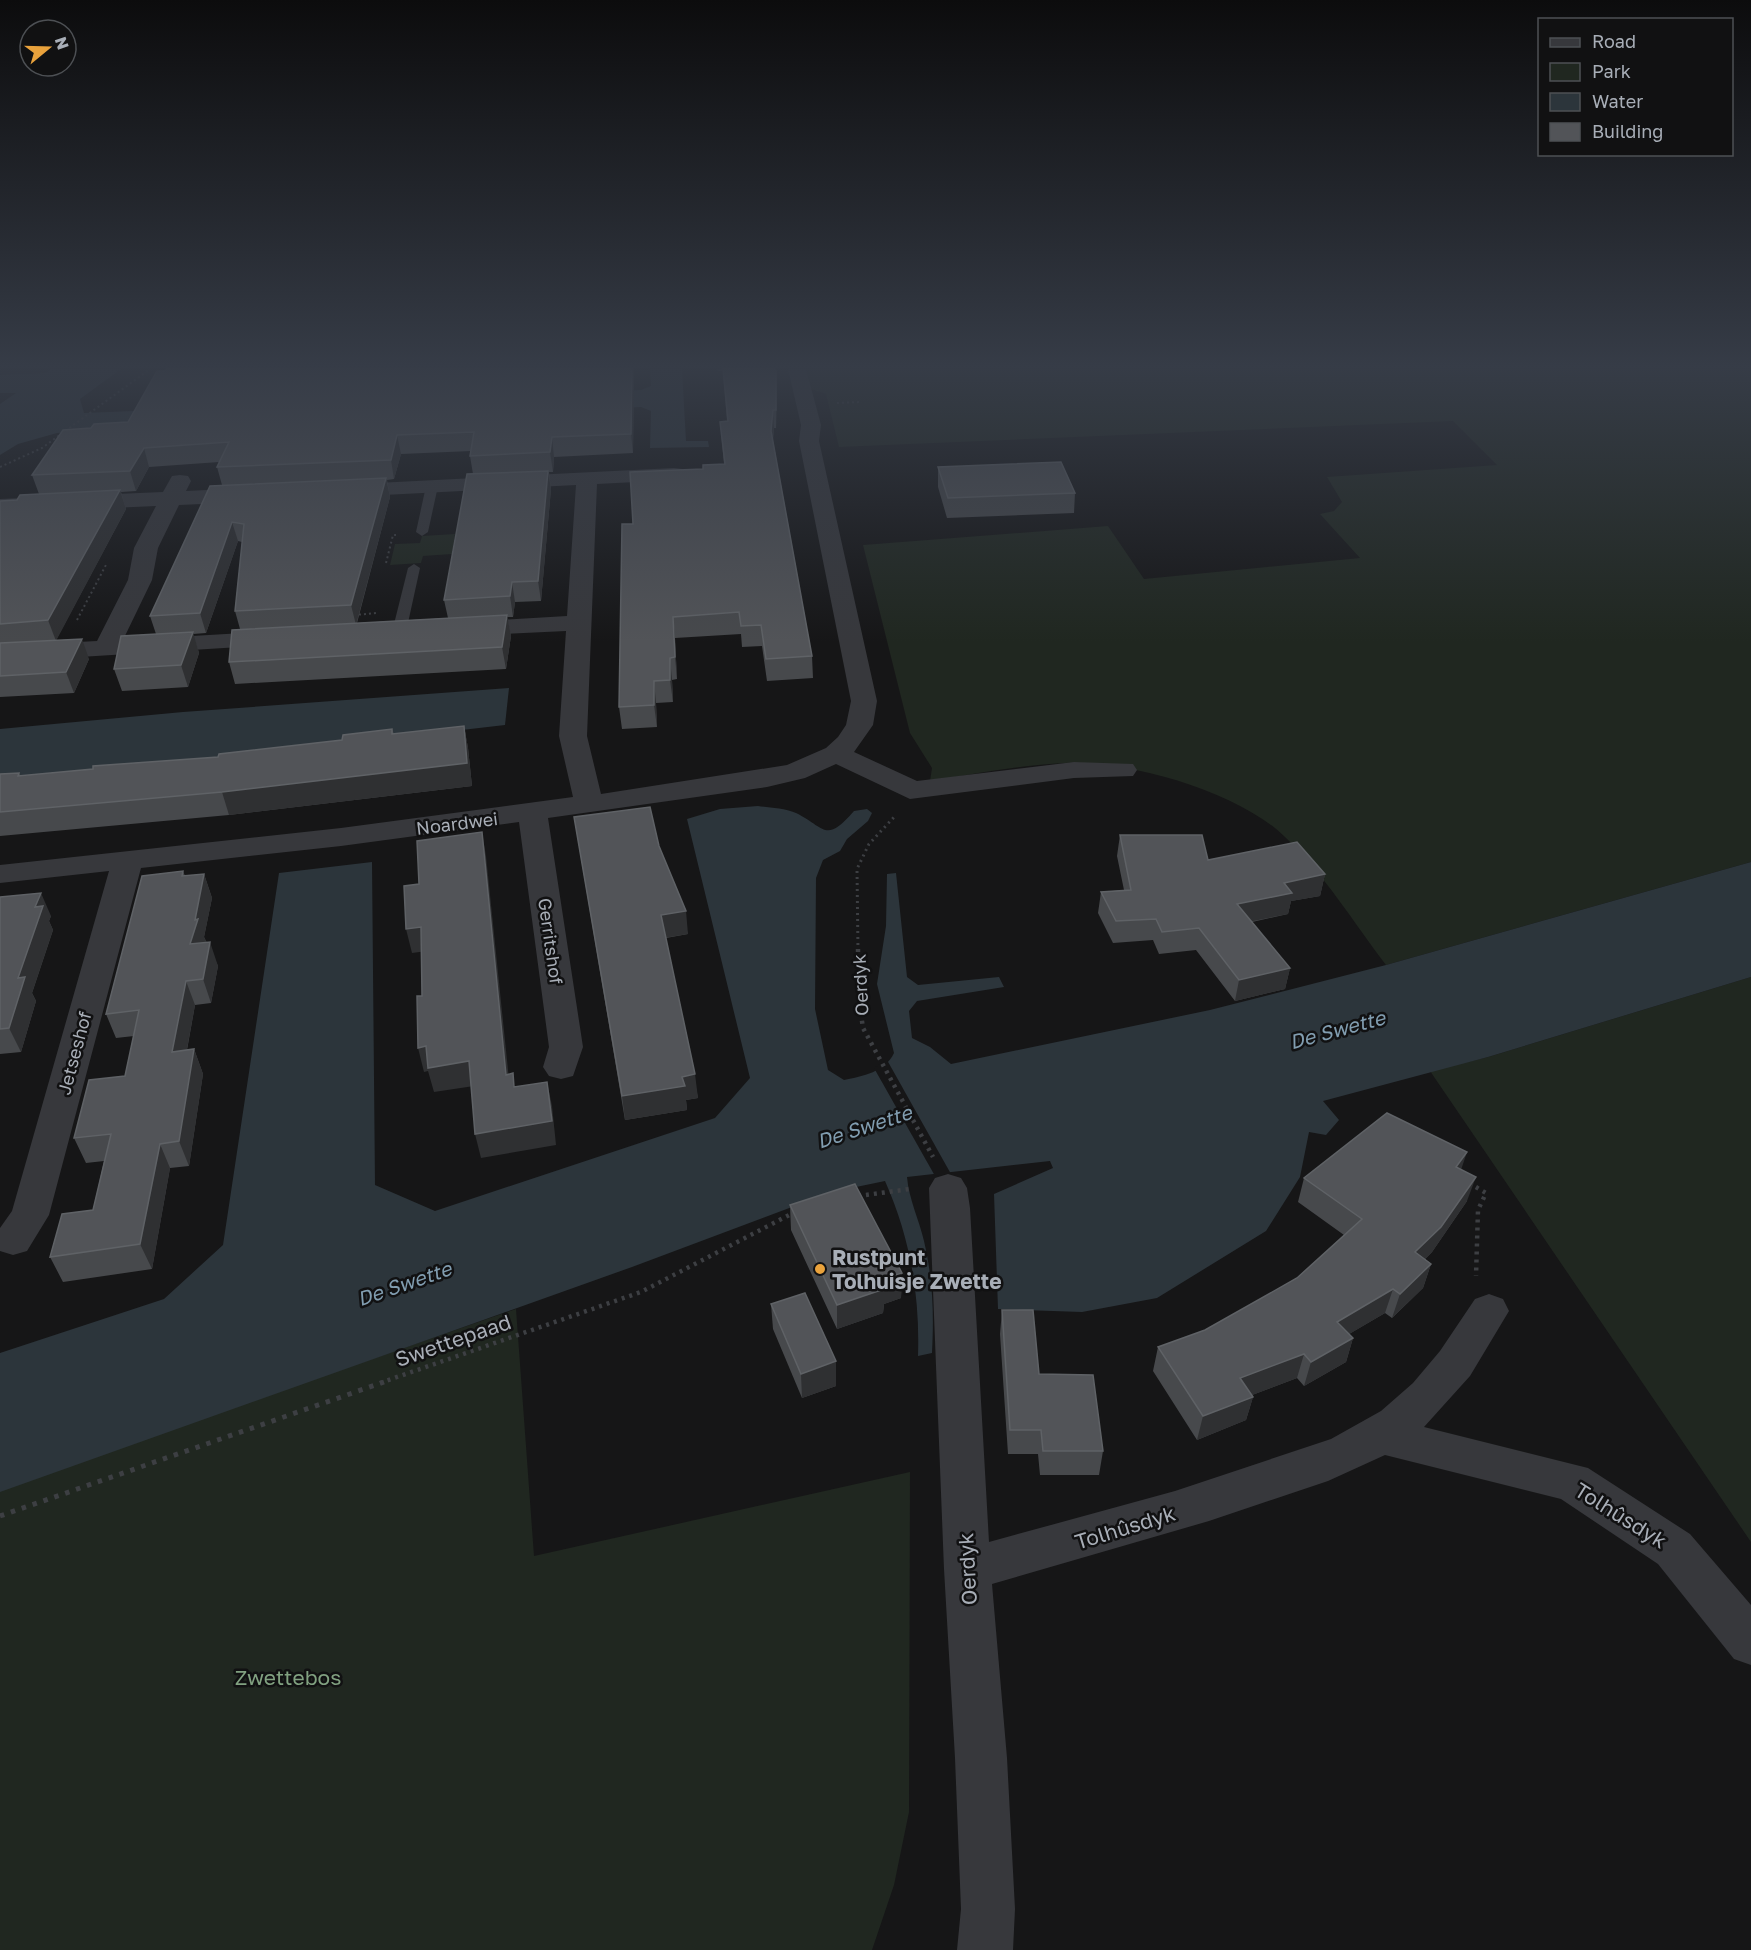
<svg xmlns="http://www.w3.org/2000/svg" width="1751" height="1950" viewBox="0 0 1751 1950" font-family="'Golos Text',sans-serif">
<rect width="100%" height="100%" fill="#161617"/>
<g fill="#202720">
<path d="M806,369H1751V862L1386,965C1354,923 1324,874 1285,837C1239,792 1129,760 1065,763C1020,765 975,774 930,781L932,768L910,733L863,545L1108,526L1144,579L1360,558L1320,514L1334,511L1342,502L1327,477L1497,465L1453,421L839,447L826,394L811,389Z"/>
<path d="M455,534L452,554L423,556L421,563L390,565L395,544L420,543L422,536Z"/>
<path d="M1751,977V1542L1430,1071L1488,1057Z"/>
<path d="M516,1309L534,1556L910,1472L909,1812L894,1885L872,1950H0V1488Z"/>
</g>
<g fill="#2c353b">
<path d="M52,369H121L80,399L84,413L641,390L651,386L650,369H682L686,441H708L709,447L650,448L651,411L641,407L57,433L18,444L0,455V404L16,393H0V375L45,373Z"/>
<path d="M509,688L505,725L263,753L0,778V729L183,712Z"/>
<path d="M758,806C770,808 784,808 796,813C826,828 825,844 854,811L867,809L872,813L868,821L847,839L840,851L823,860L816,878L815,1009L828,1070L844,1080C863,1076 885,1072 894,1053L877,984L886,926L887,874L896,873L907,977L918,985L999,977L1004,987L917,1001L909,1011L912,1038L930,1047L951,1064L1210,1010L1386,965L1751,862V977L1488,1057L1323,1101L1339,1120L1326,1135L1309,1132L1300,1177L1266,1231L1157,1298L1082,1312L998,1309L994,1194L1053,1168L1050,1161L907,1177C909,1200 919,1219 924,1241C933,1280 934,1313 932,1353L918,1356C920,1295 910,1237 885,1181L832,1192L632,1267L0,1492V1353L164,1299L223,1245L279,873L372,862L375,1185L435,1211L715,1118L750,1078L687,819L720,809Z"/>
</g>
<path fill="#161617" d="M887,1060L951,1174L935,1176L874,1068Z"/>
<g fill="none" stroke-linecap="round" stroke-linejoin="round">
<g stroke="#3d3f43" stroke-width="2" stroke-dasharray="2 3" stroke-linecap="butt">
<path d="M837,403L860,402"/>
<path d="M0,467L42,448L150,369"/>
<path d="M386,563L393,535H396"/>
<path d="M354,615L377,613"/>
<path d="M77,620L107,563"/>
</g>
<path stroke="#3d3f43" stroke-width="3" stroke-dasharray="2 4" stroke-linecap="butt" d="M858,951L857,869L869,844L896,815"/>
<g stroke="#3d3f43" stroke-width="4.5" stroke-dasharray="3 5" stroke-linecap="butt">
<path d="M858,949L859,1001L863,1028L933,1157"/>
<path d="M1469,1183L1486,1193L1478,1210L1476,1276"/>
<path d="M858,1196L910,1189"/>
<path d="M380,1383L641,1292L793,1213"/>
</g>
<path stroke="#3d3f43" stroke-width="5" stroke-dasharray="4.5 7" stroke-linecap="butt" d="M0,1516L384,1382"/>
<g fill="#37383c" fill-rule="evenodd">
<path d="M432,482L438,486L428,532L422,536L416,532L426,486Z"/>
<path d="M414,564L420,568L406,632L399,636L392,632L408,568Z"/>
</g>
<g fill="#37383c" fill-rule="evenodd">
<path d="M788,369H806L821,425L819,441L877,701L873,725L854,752L917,781L1074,762L1133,764L1137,770L1133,776L1074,778L910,799L836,764L805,778L767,787L548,818L583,1047L573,1076L561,1079L549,1076L543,1067L549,1047L519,822L341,846L141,868L49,1215L27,1251L13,1255L0,1251V1228L12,1211L109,871L0,883V865L341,828L573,797L559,736L566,631L463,636L454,634L451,629L454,624L463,622L567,616L576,485L345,497L337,495L334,490L337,485L674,468L682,469L685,474L682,479L674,480L597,484L587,736L601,794L787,765L826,748L838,737L846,725L851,701L799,441L801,425Z"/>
<path d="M180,475L188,476L191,481L186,491L248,488L256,490L259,495L256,500L248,502L179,505L158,548L152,580L123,640L277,631L286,634L290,639L286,644L0,662V646L97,641L128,580L134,548L156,506L0,513V499L163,492L172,476Z"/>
<path d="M948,1174L961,1178L967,1188L970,1208L989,1542L1175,1491L1331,1439L1381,1411L1413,1383L1440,1351L1475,1299L1489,1294L1503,1299L1509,1311L1470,1376L1424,1427L1588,1468L1690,1534L1751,1605V1665L1734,1659L1658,1564L1561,1499L1385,1455L1328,1481L1209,1521L992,1584L1007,1758L1015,1909L1013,1950H957L961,1909L955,1758L944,1569L929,1188L935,1178Z"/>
</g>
</g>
<g fill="#47494c" fill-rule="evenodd">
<path d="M634,369L633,453L554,457L553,472H549L551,489L541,601L515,602L513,617H507L511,636L506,669L235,684L229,662L240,629L235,611L242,542L238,541L206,633L193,634L199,653L188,687L122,691L114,669L156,634L150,616L222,485L217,467L219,462L149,467L136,491L121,492L126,509L56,640L89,659L74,693L0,697V501L17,500L39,494L32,475L91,428L128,422ZM471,451L470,456L473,474L444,600L448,618L357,623L390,497L387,480L394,479L401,454Z"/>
<path d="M717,369H774L776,371L777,389L776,428H774L773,440L812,656L813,678L767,681L762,646L742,647L741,634L675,638L677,679L672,680L673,702L656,703L657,727L622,729L619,707L633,524L703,469L724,464L720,422L727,421L723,371H718Z"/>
<path d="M938,467L1075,493L1074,513L947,518L938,487Z"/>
<path d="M464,726L468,748L472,786L229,815L0,836V774L19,773L21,776L218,757L342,740L392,729L394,734Z"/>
<path d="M574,817L659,846L688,934L666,938L698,1098L686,1100L687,1110L625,1120Z"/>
<path d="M1120,835L1208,860L1325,874L1320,896L1291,901L1288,914L1252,922L1290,968L1285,989L1235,1001L1196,950L1159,954L1153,940L1113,943L1098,913L1101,892L1124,890L1117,856Z"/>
<path d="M183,871L185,876L204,874L212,898L204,937L218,966L211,1003L195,1005L187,1050L194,1049L203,1074L189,1166L170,1168L152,1269L63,1282L50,1257L93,1210L104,1161L86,1163L74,1138L125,1076L134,1036L116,1038L106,1014Z"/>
<path d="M0,897L51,916L49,921L53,930L32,993L36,1001L21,1052L0,1054Z"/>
<path d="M1461,1170L1467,1201L1432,1252L1425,1259L1431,1264L1423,1288L1392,1318L1385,1313L1349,1334L1353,1338L1346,1362L1304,1386L1297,1378L1252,1395L1253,1397L1246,1420L1197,1440L1153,1371L1158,1347L1205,1330L1297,1278L1344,1235L1298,1202L1304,1178Z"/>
<path d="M790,1205L902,1273L901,1298L884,1304L883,1313L837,1329L791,1230Z"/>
<path d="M771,1304L836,1386L802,1398L773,1329Z"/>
<path d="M1002,1310L1039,1374L1103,1451L1099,1475H1040L1038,1454H1008L1000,1334Z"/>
</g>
<g fill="#2f3032">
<path d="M632,369H634L633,453L631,434Z"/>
<path d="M776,371L777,389L776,428Z"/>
<path d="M773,410L774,428L772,450L771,431Z"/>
<path d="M397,435L401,454L394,479L391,460Z"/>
<path d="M552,437L554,457L553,472L550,452Z"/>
<path d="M144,448L149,467L136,491L130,471Z"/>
<path d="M548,471L551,489L541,601L538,581Z"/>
<path d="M386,478L390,497L356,625L351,605Z"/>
<path d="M120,490L126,509L56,641L48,620Z"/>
<path d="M232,522L238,541L206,633L200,613Z"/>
<path d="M512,582L515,602L513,617L510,596Z"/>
<path d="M507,615L511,636L506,669L502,647Z"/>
<path d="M673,617L675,638L677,679L675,657Z"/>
<path d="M193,632L199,653L188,687L181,665Z"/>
<path d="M82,639L89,659L74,693L66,672Z"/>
<path d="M670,658L672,680L673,702L670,680Z"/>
<path d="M654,681L656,703L657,727L654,705Z"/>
<path d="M464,726L468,748L472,786L229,815L222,792Z"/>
<path d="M482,832L486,856L511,1099L506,1075Z"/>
<path d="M204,874L212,898L204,937L207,943L190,944Z"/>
<path d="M1325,874L1320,896L1291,901L1288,914L1233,925L1237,904L1284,883Z"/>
<path d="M41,893L51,916L49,921L53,930L32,993L36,1001L21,1052L9,1028L18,978L35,907Z"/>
<path d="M686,911L688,934L664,938L661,915Z"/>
<path d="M421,927L427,951L412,953L406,929Z"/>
<path d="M210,942L218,966L211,1003L203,979Z"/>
<path d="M1290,968L1285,989L1235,1001L1239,980Z"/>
<path d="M186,981L195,1005L182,1076L172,1052Z"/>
<path d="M426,1046L469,1061L474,1086L434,1092L428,1071L424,1072L418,1048Z"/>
<path d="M194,1049L203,1074L189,1166L179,1141Z"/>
<path d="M695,1074L698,1098L686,1100L687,1110L625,1120L622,1096L682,1077Z"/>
<path d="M547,1082L552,1106L556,1145L481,1158L475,1134Z"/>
<path d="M160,1144L170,1168L152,1269L140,1244Z"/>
<path d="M1467,1152L1459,1176L1456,1167Z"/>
<path d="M1476,1177L1467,1201L1432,1252L1407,1277L1415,1252Z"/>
<path d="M1431,1264L1423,1288L1392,1318L1400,1294Z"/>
<path d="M902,1273L901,1298L884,1304L883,1313L837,1329V1305L879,1281Z"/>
<path d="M1393,1289L1385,1313L1329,1346L1337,1322Z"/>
<path d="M1353,1338L1346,1362L1304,1386L1311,1362Z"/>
<path d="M1304,1354L1297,1378L1234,1402L1240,1378Z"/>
<path d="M836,1361V1386L802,1398L801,1374Z"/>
<path d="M1253,1397L1246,1420L1197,1440L1203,1416Z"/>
</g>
<g fill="#525458" stroke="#5f6266" stroke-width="1.5">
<path d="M166,369H632L631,434L552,437L550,452L470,456L474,432L397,435L391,460L217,467L229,442L144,448L130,471L32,475L63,430L91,428L94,424L128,422L157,371H165Z"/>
<path d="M723,369H774L776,371V410H773L771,431L812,656L766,659L761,625L741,626L739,612L673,617L675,657L670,658V680L654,681V705L619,707L622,524H633L630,472L703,469V465L725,464L720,422L728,421Z"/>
<path d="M1061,462L1075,493L948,498L938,467Z"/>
<path d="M548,471L538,581L512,582L510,596L444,600L467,474Z"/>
<path d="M386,478L351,605L235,611L244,524L232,522L200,613L150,616L210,486Z"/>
<path d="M120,490L48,620L0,624V501L17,500L20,495Z"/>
<path d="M507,615L502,647L229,662L232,630Z"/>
<path d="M193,632L181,665L114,669L121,636Z"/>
<path d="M82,639L66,672L0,676V643Z"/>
<path d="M464,726L467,763L222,792L0,812V774L19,773L18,776L93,769V766L218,757L219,754L342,740L343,735L392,729V734Z"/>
<path d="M650,807L659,846L686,911L661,915L695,1074L682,1077L685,1086L622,1096L574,817Z"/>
<path d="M482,832L506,1075L513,1073L514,1087L547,1082L552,1121L475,1134L469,1061L428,1068L426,1046L418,1048L417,996H422L421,927L406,929L404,886L419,884L417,841Z"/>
<path d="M1120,835H1202L1208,860L1297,842L1325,874L1284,883L1292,893L1237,904L1290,968L1239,980L1199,928L1162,932L1156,919L1116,921L1101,892L1131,890Z"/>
<path d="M183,871L182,876L204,874L195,920L198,919L190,944L210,942L203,979L186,981L172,1052L194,1049L179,1141L160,1144L140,1244L50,1257L62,1214L93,1210L111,1134L74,1138L89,1080L125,1076L139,1010L106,1014L142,876Z"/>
<path d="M41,893L35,907L43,906L18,978L25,977L9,1028L0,1029V897Z"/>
<path d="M1387,1113L1467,1152L1456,1167L1476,1177L1441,1227L1415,1252L1431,1264L1400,1294L1393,1289L1337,1322L1353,1338L1311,1362L1304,1354L1240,1378L1253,1397L1203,1416L1158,1347L1205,1330L1297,1278L1362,1219L1304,1178Z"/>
<path d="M855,1184L902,1273L879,1281L884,1289L837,1305L790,1205Z"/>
<path d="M805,1293L836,1361L801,1374L771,1304Z"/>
<path d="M1002,1310H1033L1039,1374L1093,1375L1103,1451H1043L1041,1430H1010Z"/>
</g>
<linearGradient id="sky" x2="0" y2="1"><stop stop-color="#0c0c0d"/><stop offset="0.57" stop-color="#363c47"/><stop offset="1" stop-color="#363c47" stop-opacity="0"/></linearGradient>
<rect width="1751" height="642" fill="url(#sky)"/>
<circle fill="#e9a23c" stroke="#111112" stroke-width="2" cx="820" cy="1269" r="6"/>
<g text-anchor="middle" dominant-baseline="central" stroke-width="5" stroke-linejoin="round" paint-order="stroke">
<g font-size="18" fill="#a8aeb7" stroke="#111112">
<text transform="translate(457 823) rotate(-7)">Noardwei</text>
<text transform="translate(551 941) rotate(82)">Gerritshof</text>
<text transform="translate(860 985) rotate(-93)">Oerdyk</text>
<text transform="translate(74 1053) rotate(-75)">Jetseshof</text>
</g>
<g font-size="20" font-style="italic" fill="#819db0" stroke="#111112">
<text transform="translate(1337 1029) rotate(-15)">De Swette</text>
<text transform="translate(864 1126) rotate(-18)">De Swette</text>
<text transform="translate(404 1283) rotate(-19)">De Swette</text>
</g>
<g font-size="21" font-weight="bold" fill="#a8aeb7" stroke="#111112" text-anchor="start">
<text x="832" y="1257">Rustpunt<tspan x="832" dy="24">Tolhuisje Zwette</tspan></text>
</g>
<g font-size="21" fill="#a8aeb7" stroke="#111112">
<text transform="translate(453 1340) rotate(-19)">Swettepaad</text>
<text transform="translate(1621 1515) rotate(32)">Tolhûsdyk</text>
<text transform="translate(1125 1527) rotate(-17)">Tolhûsdyk</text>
<text transform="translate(967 1569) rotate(-93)">Oerdyk</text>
</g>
<g font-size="21" fill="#81a180" stroke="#111112">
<text x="288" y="1677">Zwettebos</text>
</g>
</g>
<rect x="1538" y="18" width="195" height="138" fill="#111112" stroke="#4d5054" stroke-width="1.5"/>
<rect x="1550" y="38" width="30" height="9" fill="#37383c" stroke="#4d5054" stroke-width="1.5"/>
<text x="1592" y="48" font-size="18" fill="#a8aeb7">Road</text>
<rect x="1550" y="63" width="30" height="18" fill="#202720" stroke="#4d5054" stroke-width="1.5"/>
<text x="1592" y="78" font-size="18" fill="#a8aeb7">Park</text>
<rect x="1550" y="93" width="30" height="18" fill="#2c353b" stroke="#4d5054" stroke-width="1.5"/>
<text x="1592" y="108" font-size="18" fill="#a8aeb7">Water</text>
<rect x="1550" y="123" width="30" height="18" fill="#525458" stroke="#4d5054" stroke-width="1.5"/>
<text x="1592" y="138" font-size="18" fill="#a8aeb7">Building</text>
<g transform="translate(48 48) rotate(71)"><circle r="28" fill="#111112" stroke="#4d5054" stroke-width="1.5"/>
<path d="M0-4.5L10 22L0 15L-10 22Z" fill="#e9a23c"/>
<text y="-9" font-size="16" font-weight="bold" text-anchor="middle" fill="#a8aeb7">N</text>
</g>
</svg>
